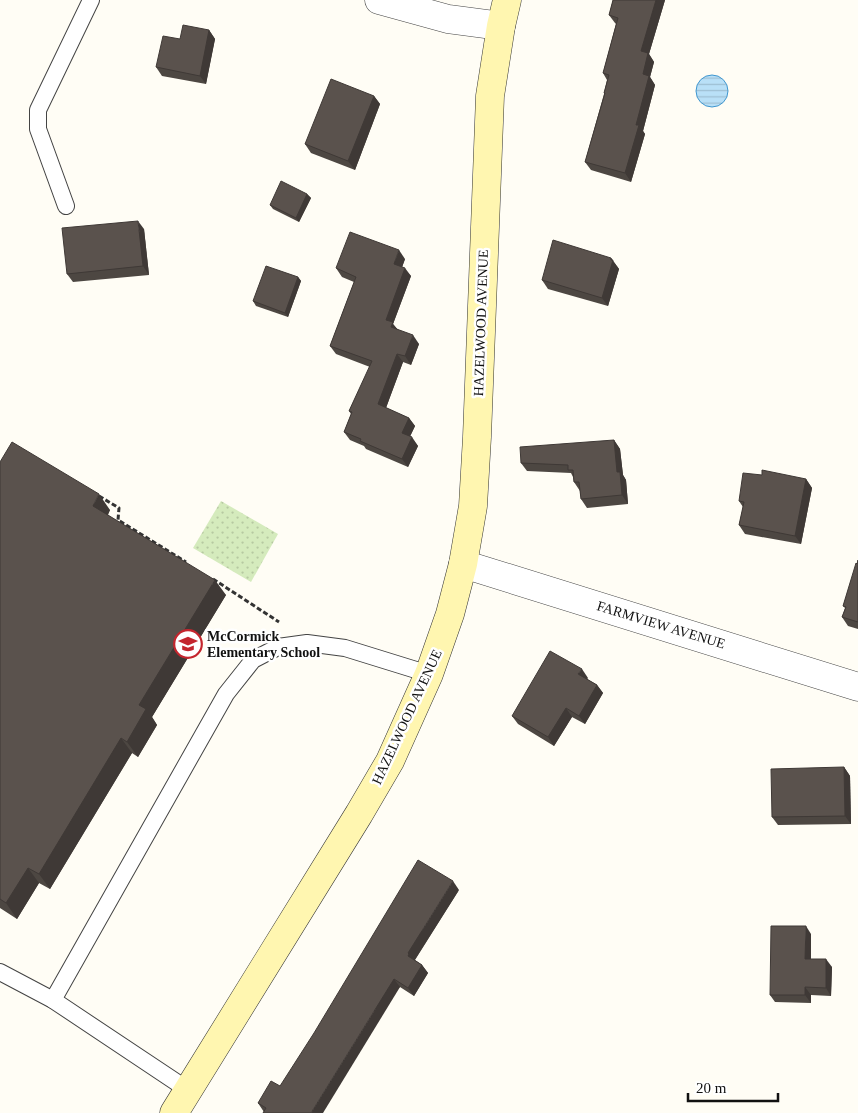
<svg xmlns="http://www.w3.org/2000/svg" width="858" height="1113" viewBox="0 0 858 1113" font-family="'Times New Roman',serif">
<defs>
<pattern id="park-dots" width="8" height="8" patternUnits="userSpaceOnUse" patternTransform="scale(1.25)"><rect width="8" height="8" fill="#d5ebbd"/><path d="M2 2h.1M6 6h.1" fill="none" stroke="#b6c8a1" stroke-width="1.8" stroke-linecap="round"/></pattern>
<pattern id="water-rules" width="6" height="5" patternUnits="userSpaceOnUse" patternTransform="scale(1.25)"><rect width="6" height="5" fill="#b9e0f7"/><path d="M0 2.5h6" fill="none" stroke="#9ebfd3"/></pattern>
</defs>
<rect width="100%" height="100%" fill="#fffdf5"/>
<path fill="url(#park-dots)" d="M221,501L278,534L251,582L193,548Z"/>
<circle fill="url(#water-rules)" stroke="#3f96cf" cx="712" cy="91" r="16"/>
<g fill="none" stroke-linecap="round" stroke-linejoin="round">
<defs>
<g id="lane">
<path d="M66,206L38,129V110L91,0"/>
<path d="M0,972L53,1000L188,1090"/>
<path d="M53,1000L226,694L253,660L278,647L307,643L345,648L429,674"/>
</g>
<g id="street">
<path d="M379,0L448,19L501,26"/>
<path d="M463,564L858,687"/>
</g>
<path id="secondary" d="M174,1113L359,814L390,761L429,674L450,614L463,564L473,506L477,437L490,96L501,26L507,0"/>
</defs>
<use href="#lane" stroke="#444" stroke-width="18"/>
<use href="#street" stroke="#444" stroke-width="29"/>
<use href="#secondary" stroke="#333" stroke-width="29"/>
<g stroke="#333" stroke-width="3" stroke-dasharray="5 2.5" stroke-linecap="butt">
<path d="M99,496L119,508L118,520L186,562"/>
<path d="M213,579L279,622"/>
</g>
<use href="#lane" stroke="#fff" stroke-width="16"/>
<use href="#street" stroke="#fff" stroke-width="28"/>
<use href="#secondary" stroke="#fff6b0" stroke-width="28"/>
</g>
<g fill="#4d4742">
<path d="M613,0H665L649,54L654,62L650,77L655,85L643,131L645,134L631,182L591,170L585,162L604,94V93L607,80L603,73L616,24L615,23L609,15Z"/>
<path d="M209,30L215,39L206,84L162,76L156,67L180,39Z"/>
<path d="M374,96L380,104L355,170L311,153L305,144Z"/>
<path d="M307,194L311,198L299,222L273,209L270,205Z"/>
<path d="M144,229L149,275L73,282L67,274Z"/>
<path d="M611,258L619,269L608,306L548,289L542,280Z"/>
<path d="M405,259L402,267L411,276L393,324L397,329L419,344L411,365L403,362L386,408L409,418L415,426L410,436L418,446L408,467L366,449L364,446L350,440L344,432L351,414L349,411L370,367L336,354L330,346L354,282L342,277L336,268Z"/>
<path d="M298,277L301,281L288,317L256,306L253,301Z"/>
<path d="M614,440L620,449L623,475L626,480L628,504L587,508L581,499L580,491L574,482L573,477L571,473L527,471L521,463Z"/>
<path d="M0,462L110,510L108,515L226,595L152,717L157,725L138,757L132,753L50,889L39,883L17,919L0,908Z"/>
<path d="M806,479L812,488L801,544L745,534L739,525L743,507L739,501Z"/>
<path d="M858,560V629L848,626L842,617L845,608L843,606Z"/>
<path d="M588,678L587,679L597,685L603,693L585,724L572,717L554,746L518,724L512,716Z"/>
<path d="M844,767L850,776L851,824L778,825L772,817Z"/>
<path d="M459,890L415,960L422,965L428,973L414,996L400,987L264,1112L258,1103L280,1086Z"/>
<path d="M811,934V959L832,967L831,996L811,995V1003L775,1002L770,995Z"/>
</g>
<g fill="#3f3936">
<path d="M656,0H665L649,54L654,62L650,77L655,85L643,131L645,134L631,182L625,173L636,125L643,74L641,51Z"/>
<path d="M209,30L215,39L206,84L200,76Z"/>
<path d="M374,96L380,104L355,170L348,161Z"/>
<path d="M307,194L311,198L299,222L296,218Z"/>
<path d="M138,221L144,229L149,275L143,266Z"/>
<path d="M399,250L405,259L400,273L394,264Z"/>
<path d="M611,258L619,269L608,306L602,298Z"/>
<path d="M405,268L411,276L393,324L399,331L397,335L386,320Z"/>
<path d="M298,277L301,281L288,317L285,313Z"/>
<path d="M413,335L419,344L411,365L405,356Z"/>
<path d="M397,354L403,362L384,413L378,404Z"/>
<path d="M409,418L415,426L408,441L402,433Z"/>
<path d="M412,437L418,446L408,467L402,459Z"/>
<path d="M614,440L620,449L623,475L626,480L628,504L622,495L617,472Z"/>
<path d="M806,479L812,488L801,544L795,536Z"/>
<path d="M99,494L110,510L104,521L93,506Z"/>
<path d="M215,580L226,595L152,717L157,725L138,757L127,742L139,705Z"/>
<path d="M582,669L588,678L584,683L578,674Z"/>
<path d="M597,685L603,693L585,724L579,716Z"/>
<path d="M566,708L572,717L554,746L548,737Z"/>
<path d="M121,738L132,753L50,889L39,874Z"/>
<path d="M844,767L850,776L851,824L845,816Z"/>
<path d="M28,868L39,883L17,919L6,903Z"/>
<path d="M453,881L459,890L414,961L408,956V953Z"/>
<path d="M806,926L811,934V966L805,959Z"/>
<path d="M826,959L832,967L831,996L826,988Z"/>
<path d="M422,965L428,973L414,996L408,988Z"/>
<path d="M394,979L400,987L323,1113H311Z"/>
<path d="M805,987L811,995V1003L805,995Z"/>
</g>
<g fill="#5a524d" stroke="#3f3936">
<path d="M613,0H656L641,51L648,53L643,74L649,76L636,125H639L625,173L585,162L605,93H604L609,75L603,73L618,18L609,15Z"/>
<path d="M183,25L209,30L200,76L156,67L163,36L180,39Z"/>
<path d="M331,79L374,96L348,161L305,144Z"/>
<path d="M281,181L307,194L296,218L270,205Z"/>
<path d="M138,221L143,266L67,274L62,228Z"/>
<path d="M350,232L399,250L394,264L405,268L386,320L393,322L391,327L413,335L405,356L397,354L378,404L409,418L402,433L412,437L402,459L360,441L361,439L344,432L352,412L349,411L372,361L330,346L356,277L336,268Z"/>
<path d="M553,240L611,258V260H613L602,298L542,280Z"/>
<path d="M266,266L298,277L285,313L253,301Z"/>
<path d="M614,440L617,472H620L622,495L581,499L579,482H574L573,470H568V465L521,463L520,447Z"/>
<path d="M12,442L99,494L93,506L215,580L139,705L146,709L127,742L121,738L39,874L28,868L6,903L0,899V462Z"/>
<path d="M762,470L806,479L795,536L739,525L744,502L739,501L743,473L762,475Z"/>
<path d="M858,560V622L842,617L846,607L843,606L856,563L857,564Z"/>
<path d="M550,651L582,669L578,674L597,685L579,716L566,708L548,737L512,716Z"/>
<path d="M844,767L845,816L772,817L771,769Z"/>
<path d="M418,860L453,881L408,953L409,954L408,956L422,965L408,988L394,979L311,1113H263L266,1108L258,1103L271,1081L280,1086L314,1033Z"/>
<path d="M771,926H806L805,959H826V988L805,987V995H770Z"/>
</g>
<defs>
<symbol id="school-ring" viewBox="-11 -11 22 22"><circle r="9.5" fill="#fff" stroke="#c4262e" stroke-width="1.5"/><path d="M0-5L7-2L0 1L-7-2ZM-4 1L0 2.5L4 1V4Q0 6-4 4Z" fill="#c4262e"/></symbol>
</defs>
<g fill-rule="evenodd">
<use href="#school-ring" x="172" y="628" width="32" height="32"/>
</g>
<g text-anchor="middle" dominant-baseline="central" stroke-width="5" stroke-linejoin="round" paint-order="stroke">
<g font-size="14" fill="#111" stroke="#fff">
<text transform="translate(481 323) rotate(-88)">HAZELWOOD AVENUE</text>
<text transform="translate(661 625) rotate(17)">FARMVIEW AVENUE</text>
<text transform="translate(407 717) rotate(-65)">HAZELWOOD AVENUE</text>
</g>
<g font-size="14" font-weight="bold" fill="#111" stroke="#fff" text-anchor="start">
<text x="207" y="636">McCormick<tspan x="207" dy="16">Elementary School</tspan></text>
</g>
</g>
<path d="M688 1093v8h90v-8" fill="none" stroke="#111111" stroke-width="2.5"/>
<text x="696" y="1093" font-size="15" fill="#111111" stroke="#ffffff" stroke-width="4" paint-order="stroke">20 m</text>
</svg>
